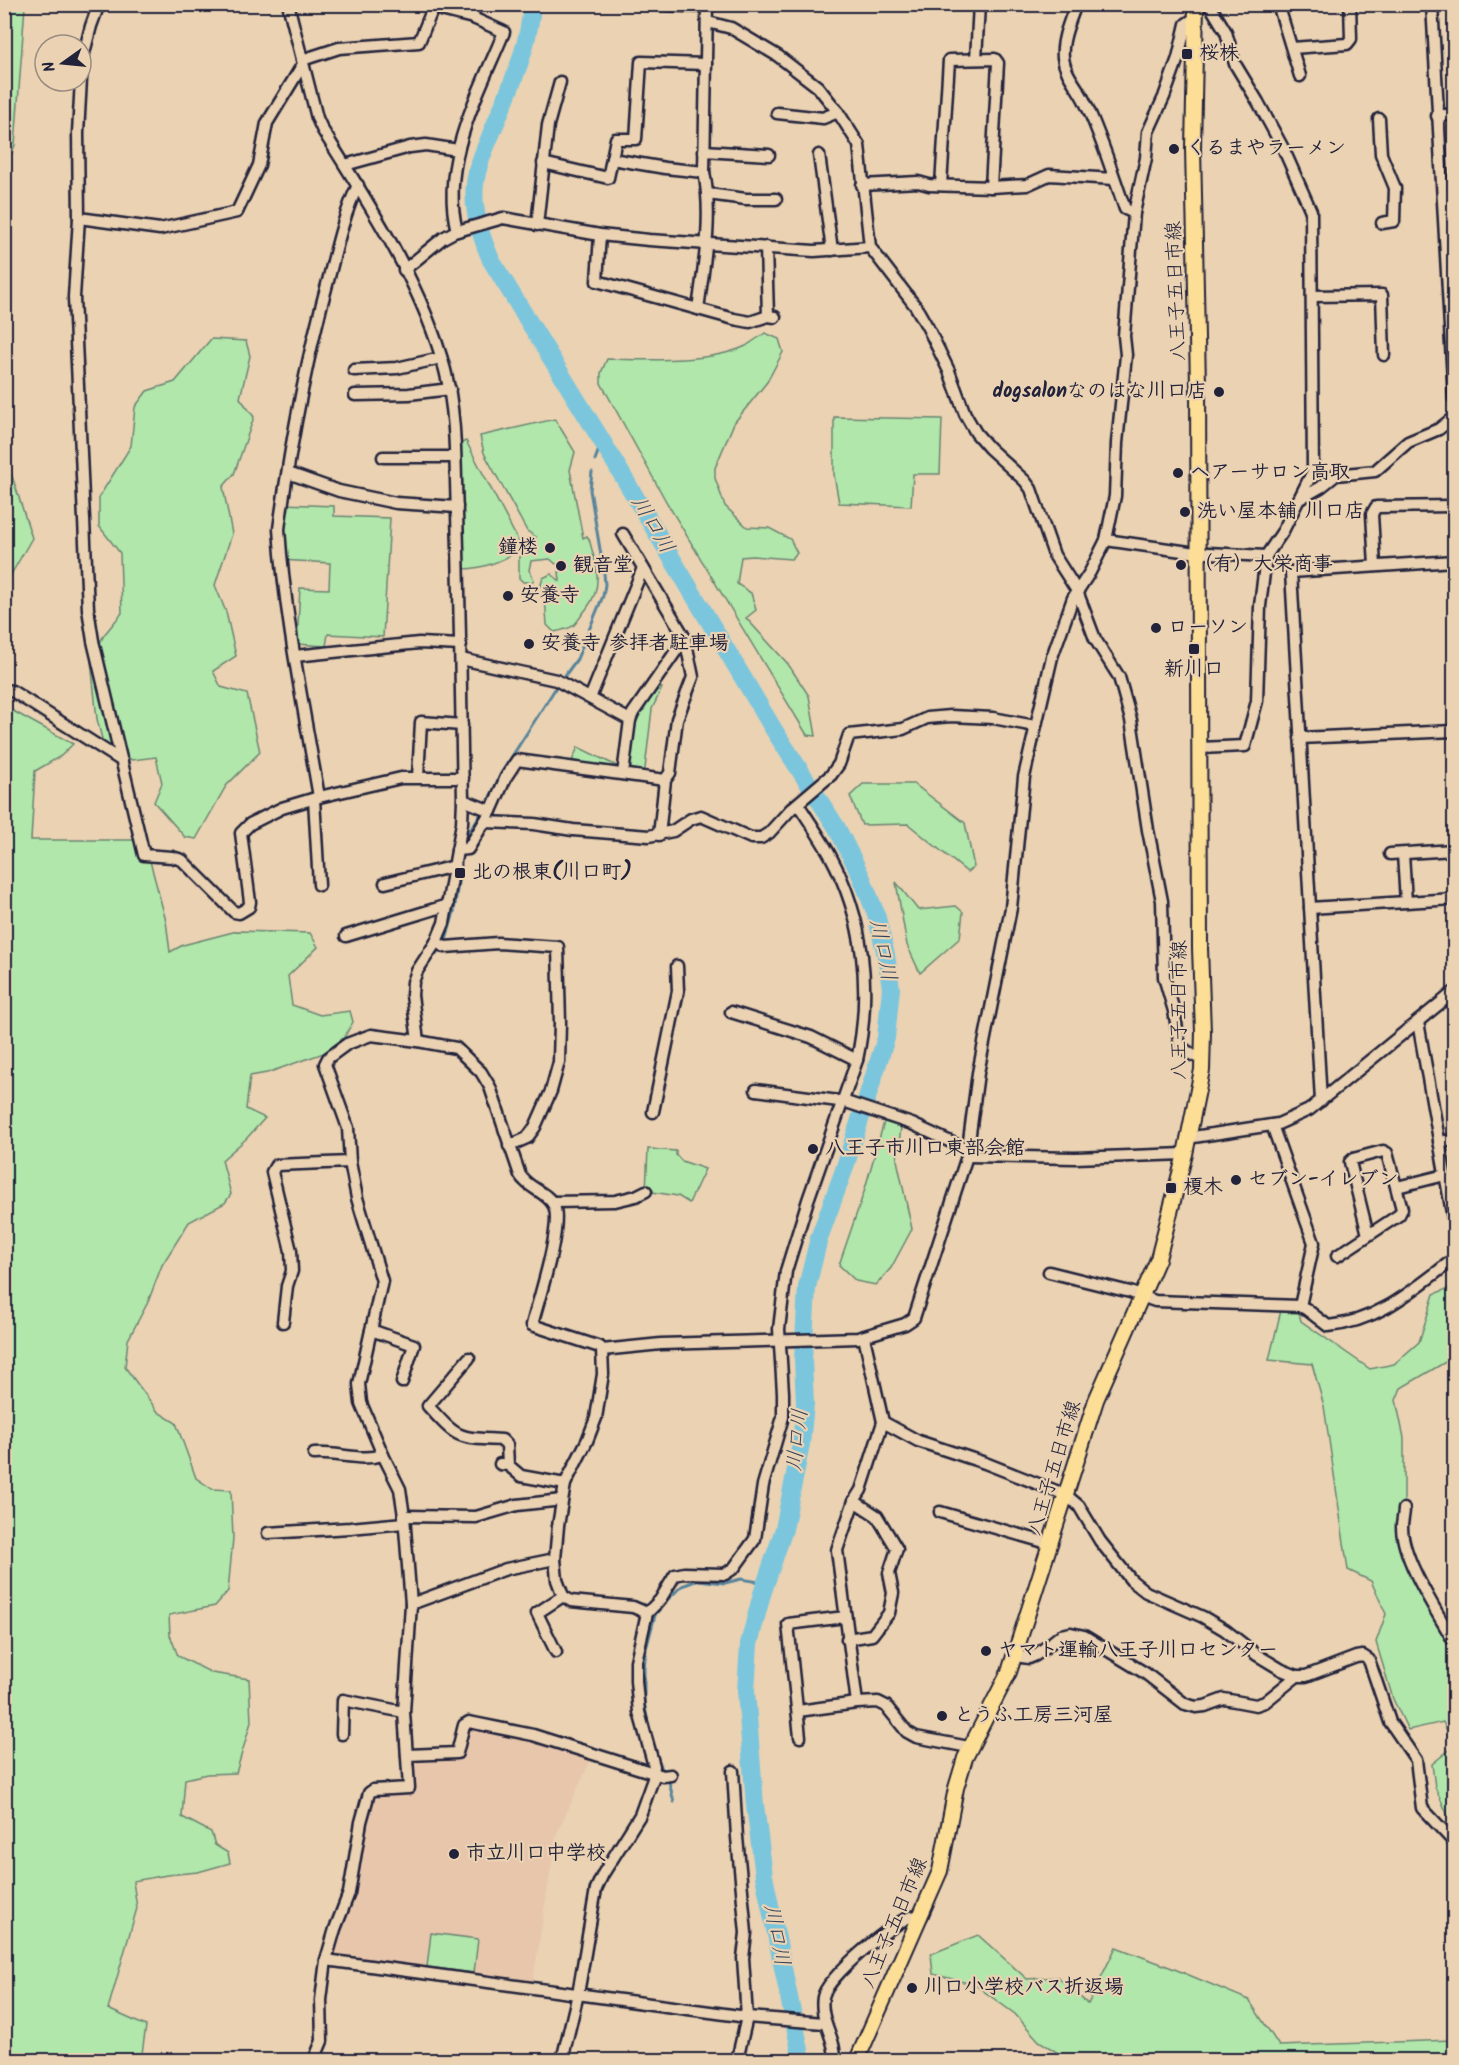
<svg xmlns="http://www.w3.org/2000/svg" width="1459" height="2065" viewBox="0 0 1459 2065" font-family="Kalam,'Klee One',sans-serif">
<rect width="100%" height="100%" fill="#ead2b2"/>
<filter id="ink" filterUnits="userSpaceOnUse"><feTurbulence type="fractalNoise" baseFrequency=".0167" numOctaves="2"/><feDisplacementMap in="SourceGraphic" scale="12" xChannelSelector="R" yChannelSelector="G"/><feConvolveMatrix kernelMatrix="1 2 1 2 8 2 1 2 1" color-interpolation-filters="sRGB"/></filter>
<g filter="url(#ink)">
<path fill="#e7c6ac" d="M469,1722L593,1755L556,1835L532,1987L326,1960L369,1793L409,1788L407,1755L457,1753Z"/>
<g fill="#b1e7aa" stroke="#6a8472" stroke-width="1.5">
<path d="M5,4L25,5L15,145L5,170Z"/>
<path d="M765,333L779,339L783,352L767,382L734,423L715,468V478L725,506L747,527L769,528L790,539L797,553L791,559L752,556L741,557L737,584L751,593L756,610L746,618L788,664L809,696L816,736L807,735L667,503L601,383V373L607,359C648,360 709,363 746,346C752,342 759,337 765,333Z"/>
<path d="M211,339L246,341L250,356L240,398L254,417L234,474L223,487L232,534L215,585L226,612L236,656L213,671L221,687L247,694L260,752L226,786L196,839L185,837L154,802L162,783L156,757L132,760L103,743L97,719L91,661L104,635L122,613L120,553L99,526V497L131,446L135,407L147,391L175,382Z"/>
<path d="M834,417L942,419L940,474H913L911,506L839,503L834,475Z"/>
<path d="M555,419L575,452L570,470L583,538L587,536L589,539C596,564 604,586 587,608C573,625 579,627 554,632L547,625L545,597L541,584L543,578L551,574L560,581L559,572L567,569L566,565L559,563L556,564L550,559L531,561L529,570L534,580L531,582H523L519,578V559L525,549L524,544L536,537L527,531L484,453L480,436Z"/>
<path d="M466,441L522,548C505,560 485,568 464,569L459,444Z"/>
<path d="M4,451L32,538L5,585H4Z"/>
<path d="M283,504L334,506V516L390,518L383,637L328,634L326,646L297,644L300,588L329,589L330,563L281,560Z"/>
<path d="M653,683L662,688L652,709L644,777L569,768L578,747L623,769L630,720Z"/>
<path d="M4,706L73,744L61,756L35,771L31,840H134L150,861L166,921L170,952L183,945L237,931L310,933L318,947L288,976L292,1005L320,1015L350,1011L353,1022L338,1048L267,1073L250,1076L246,1109L265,1118L246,1139L222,1160L231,1194L225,1203L189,1222L162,1265L148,1302L128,1340L125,1367L158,1412L176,1423L196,1478L212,1489L231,1490L233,1538L228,1591L215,1606L169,1615L170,1635L178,1656L212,1673L249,1679L251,1722L236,1773L207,1774L185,1779L182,1817L211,1832L215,1845L228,1853L230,1863L198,1872L167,1875L133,1881L137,1908L108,2009L146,2026L141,2060H5V2055H6L4,2054Z"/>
<path d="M863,784H914L965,823L974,867L967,872L908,824L862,825L850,796Z"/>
<path d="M896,882L918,910L956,906L963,912L960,938L920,973L907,945Z"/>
<path d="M884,1122L901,1127L897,1160L912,1229L891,1268L876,1285L856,1281L839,1265L864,1192Z"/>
<path d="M648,1149L676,1151V1155L682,1161L705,1169L689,1203L678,1196L646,1191Z"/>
<path d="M1454,1286V1357L1401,1388L1396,1400L1404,1438V1508L1402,1528L1444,1637L1454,1654V1829L1435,1787L1432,1764L1454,1746L1443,1722L1408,1730L1393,1699L1376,1642L1386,1614L1371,1581L1348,1570L1324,1406L1312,1364L1269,1360L1281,1310L1299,1312L1301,1321L1370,1369L1394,1364L1419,1342L1434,1294Z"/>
<path d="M431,1933L478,1939L474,1973L427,1967Z"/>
<path d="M978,1935L1027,1979L1058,1977L1088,2004L1116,1947L1172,1968L1249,2000L1279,2046L1454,2040V2060H1069L1039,2041L1015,2014L975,1985L933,1974L931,1954Z"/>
</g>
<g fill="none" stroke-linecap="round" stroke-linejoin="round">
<g stroke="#58849c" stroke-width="3">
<path d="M595,460L602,441"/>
<path d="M486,806L500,775L555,689L577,659L603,596L605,585L604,573L590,490L592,472"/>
<path d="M466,841L467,835L482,812"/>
<path d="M435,955L446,940L454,912L459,875"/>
<path d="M650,1733L644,1702V1668L646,1649L655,1615L666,1601L682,1586L698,1580L725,1583L741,1579L765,1583"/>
<path d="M654,1748L661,1767L664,1773"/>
<path d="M668,1778L674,1802"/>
</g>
<path stroke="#7cc6dd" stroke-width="18" d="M532,4C529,50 509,90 492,132C485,149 477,166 475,184C472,211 481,236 491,260L602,441L774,730L837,828L861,876L876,914L886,955L891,988L886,1038L844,1170L819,1238L807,1287L803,1360L805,1404L801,1444L784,1529L762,1594L749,1644L746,1691L755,1805L764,1876L802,2060"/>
<defs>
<g id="minor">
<path d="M99,4L91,26L82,61L78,133L79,218L74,297L88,609L93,641L144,855L172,857L182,860L234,912L239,913L249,907L250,902L241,833L250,824L282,808L319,797L401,778H463"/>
<path d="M288,4L317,118L322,129C369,204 422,284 445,370C457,416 455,467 457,514C460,609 461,705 463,800L462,823L444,923L436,942L417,971L413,982L412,995L418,1041"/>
<path d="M646,4L707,7"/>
<path d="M1076,4C1070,21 1061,40 1063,58C1065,74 1077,86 1084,100C1101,135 1112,172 1125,209L1134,213"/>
<path d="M1278,4L1300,76"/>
<path d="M1432,4L1454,399"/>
<path d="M433,8L473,18L504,32C479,93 439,163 457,231"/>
<path d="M473,18L474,4"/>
<path d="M708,22L731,28L778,56L818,87L838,112L859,145L870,247L916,307L928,328L949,371L965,414L976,433L989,448L1025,481L1031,489L1054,555L1077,591L1095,639L1119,677L1131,720L1148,830L1162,901L1164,977L1174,1011L1180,1046L1194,1056H1202"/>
<path d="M1292,48L1347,44L1351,39L1350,4"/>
<path d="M976,59L979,4"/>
<path d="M302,60L339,48L419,42L433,8L432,4"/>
<path d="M777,113L823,118L838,112"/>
<path d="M1437,116L1454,114"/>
<path d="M1379,119L1381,154L1395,188L1394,221L1382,223"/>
<path d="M704,151L769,155"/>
<path d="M819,155L832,250"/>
<path d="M612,159L665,168L704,172"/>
<path d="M543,163L608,178L616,139H636L641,62L706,64"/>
<path d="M345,165L410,147L426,145L458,150"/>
<path d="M862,185L918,182L929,185L991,187L1027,185L1049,175L1114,179"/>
<path d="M941,185L949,60L995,59L998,63L991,187"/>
<path d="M708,194L746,199H776"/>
<path d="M79,218L160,229L237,212L259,165L267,123L303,64"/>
<path d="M537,225L548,125L560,82"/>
<path d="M600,235L597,281L734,319L750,322L768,316L775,317"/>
<path d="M766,247L768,316"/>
<path d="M404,270L443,238L454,232L503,218L600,235L649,240L814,251L870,247"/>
<path d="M1313,296L1382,295L1384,355"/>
<path d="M698,309C704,264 713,217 704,172L707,4"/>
<path d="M354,370L397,368L441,358"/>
<path d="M355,395L409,394L450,389"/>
<path d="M383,457H455"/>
<path d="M288,473L339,491L396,503L457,507"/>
<path d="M1298,500L1321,487L1336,475L1375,471L1408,442L1439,429L1454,417"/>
<path d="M1106,540L1189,552L1266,556"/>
<path d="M1375,566L1372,514L1376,507L1454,506"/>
<path d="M295,656L419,643L461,645"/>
<path d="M461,659L556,680L630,720"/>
<path d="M4,690L12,691L122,761"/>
<path d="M590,698L643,568"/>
<path d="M1300,738L1454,731"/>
<path d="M1200,748L1245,746L1257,701L1260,606L1266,556L1283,531L1313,471L1311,211L1284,150L1258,102L1235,64L1226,32L1209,4"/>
<path d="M623,774L630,720L633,713L685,638L623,534"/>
<path d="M418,777L421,722L462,725"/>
<path d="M319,797C304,709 285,619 279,529C290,446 307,357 329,277C337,246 344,214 358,185"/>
<path d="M314,799L319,885"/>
<path d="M463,800L491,811"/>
<path d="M485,822L534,824L573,830L649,836L673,831L691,819L701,816L751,838H761L769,833L791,809L831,775L839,764L849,735L903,729L927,718L951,716L993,718L1035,726"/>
<path d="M659,835L665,780L670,773L677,719L693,677L685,638"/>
<path d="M457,850L468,849L491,811L506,777L517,760L665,780"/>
<path d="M1390,854L1454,850"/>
<path d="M1403,854L1406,902"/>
<path d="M385,883L455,866"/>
<path d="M1310,908L1454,899"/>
<path d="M346,936L448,905"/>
<path d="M436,942L445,947L498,943L558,947L560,1023L559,1062L551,1091L535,1127L527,1138L509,1146"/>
<path d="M731,1012L811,1037L857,1060"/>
<path d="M1418,1022L1454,1224"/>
<path d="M756,1090L846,1102L912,1124L968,1150"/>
<path d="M1321,1101L1291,572L1454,561"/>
<path d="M653,1112L678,991L677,966"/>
<path d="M1272,1125L1314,1243L1300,1306"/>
<path d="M1187,1138L1278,1124L1309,1110L1454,992"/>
<path d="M1439,1142L1454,1140"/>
<path d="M967,1156L1075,1158L1185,1154"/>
<path d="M1397,1187L1445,1175"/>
<path d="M552,1202L615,1201L636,1196L646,1191"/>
<path d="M1337,1256L1399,1215L1402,1209L1387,1153L1383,1151L1353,1159L1350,1162L1368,1235"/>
<path d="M1049,1272L1130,1292L1155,1301L1300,1306L1306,1309L1328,1326C1380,1321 1414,1289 1454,1259"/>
<path d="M283,1322L287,1286L292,1271L291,1251L272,1172L276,1165L350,1162"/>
<path d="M371,1330L414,1345L402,1382"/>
<path d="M864,1337L883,1422L861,1490L854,1501L837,1550L857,1703L878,1702L886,1706L907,1732L916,1737L969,1747"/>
<path d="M469,1358L428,1406C458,1439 457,1438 502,1440L507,1445L508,1465L500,1464"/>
<path d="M883,1422L918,1441L985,1463L1066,1495L1079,1506L1100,1541L1131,1580L1146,1592L1203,1617L1225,1630L1257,1655L1282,1670L1297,1676H1306L1356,1657L1363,1656L1369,1660L1390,1722L1416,1760L1422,1808L1454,1842"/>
<path d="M314,1454C338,1452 360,1462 383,1455"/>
<path d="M508,1465L521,1476L565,1484"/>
<path d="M1404,1509C1404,1515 1402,1521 1402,1527C1402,1560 1438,1613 1454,1642"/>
<path d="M940,1512L1051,1544"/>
<path d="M404,1516L476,1517L517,1505L562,1500"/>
<path d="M268,1533L350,1528L404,1523"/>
<path d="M411,1604L506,1569L555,1559"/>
<path d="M647,1613L660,1600L675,1575L684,1573L725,1574L734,1568L755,1539L763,1485L783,1417V1393L779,1329L786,1271L808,1200L857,1060C872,990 864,918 830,855C820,837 809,821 798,804"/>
<path d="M847,1639L872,1635L889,1613L893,1593L889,1573L897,1549L877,1516L854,1501"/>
<path d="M556,1652L537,1613L563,1596"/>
<path d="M1015,1656L1029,1658L1036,1655L1061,1635L1071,1633L1084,1636L1145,1673L1185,1704L1196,1707L1205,1706L1224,1699L1256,1705L1265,1702L1297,1676"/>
<path d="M798,1711L857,1703"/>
<path d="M342,1734L343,1700L404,1712"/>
<path d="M800,1737L788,1624L845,1617"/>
<path d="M407,1755L457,1753L464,1725L469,1722L533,1735L663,1776L671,1775"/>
<path d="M733,1771L737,1837L746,1933L743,1958L747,2017L737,2060"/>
<path d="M326,1960L747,2017L824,2023"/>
<path d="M314,2060L322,2041L321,2000L326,1960L335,1929L349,1893L361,1822L369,1793L373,1790L409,1788L404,1712L411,1604L404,1516L400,1489L383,1455L361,1403L359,1384L382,1281L357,1198L350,1162L348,1128L325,1064L328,1058L347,1044L371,1035L418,1041L456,1048L481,1072L490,1087L520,1175C528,1189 548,1192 554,1206C563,1226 538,1301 532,1325L600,1347L602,1350L661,1344L858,1338L905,1324L914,1318L967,1156L978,1073L1011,908L1024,777L1052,657L1073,598L1090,572L1106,540L1115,496L1117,443L1126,355L1124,336L1134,213L1146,158L1148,132L1164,97L1178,58L1186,24L1195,18"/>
<path d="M562,2060L578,1994L596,1889L603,1874L640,1815L653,1779L654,1766L639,1712L636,1681V1661L647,1613L633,1607L571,1601L563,1596L557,1580L555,1559L558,1526L565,1484L587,1441L596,1418L603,1374L602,1350"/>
<path d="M835,2060C836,2038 819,2020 823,1997C827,1977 889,1926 908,1918C913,1916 917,1916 922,1916"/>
</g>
<path id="major" d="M857,2060L940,1871L956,1788L965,1758L1009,1672L1096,1400L1158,1259L1185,1154L1202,1070L1203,1032L1200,948L1198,385L1193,148L1196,4"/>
</defs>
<use href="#minor" stroke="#22223b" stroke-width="15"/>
<use href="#major" stroke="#22223b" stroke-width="18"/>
<use href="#minor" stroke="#ead2b2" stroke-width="10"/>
<use href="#major" stroke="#fdde96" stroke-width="14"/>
</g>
</g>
<g fill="#22223b" stroke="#ead2b2" stroke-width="2">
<rect x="1181" y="48" width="12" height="12" rx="3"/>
<circle cx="1174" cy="149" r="6"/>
<circle cx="1219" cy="392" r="6"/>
<circle cx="1178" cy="473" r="6"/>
<circle cx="1185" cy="512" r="6"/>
<circle cx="550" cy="548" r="6"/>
<circle cx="1181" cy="565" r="6"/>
<circle cx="561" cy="566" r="6"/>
<circle cx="508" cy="596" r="6"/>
<circle cx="1156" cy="628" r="6"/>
<circle cx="529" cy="644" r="6"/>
<rect x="1188" y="643" width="12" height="12" rx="3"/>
<rect x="454" y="867" width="12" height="12" rx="3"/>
<circle cx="813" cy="1149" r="6"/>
<circle cx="1236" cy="1180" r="6"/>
<rect x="1165" y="1182" width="12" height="12" rx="3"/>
<circle cx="986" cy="1651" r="6"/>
<circle cx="942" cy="1716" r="6"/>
<circle cx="454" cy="1854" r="6"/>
<circle cx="912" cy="1988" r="6"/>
</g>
<g text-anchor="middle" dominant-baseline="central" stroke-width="4.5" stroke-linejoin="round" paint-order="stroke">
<g font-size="20" font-weight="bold" fill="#22223b" stroke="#ead2b2" text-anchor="start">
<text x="1199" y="54">桜株</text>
<text x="1186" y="149">くるまやラーメン</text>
<text x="1207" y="392" text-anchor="end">dogsalonなのはな川口店</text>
<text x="1190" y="473">ヘアーサロン高取</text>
<text x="1197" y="512">洗い屋本舗 川口店</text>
<text x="538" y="548" text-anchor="end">鐘楼</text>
<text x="1193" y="565">（有）大栄商事</text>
<text x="573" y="566">観音堂</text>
<text x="520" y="596">安養寺</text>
<text x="1168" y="628">ローソン</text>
<text x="541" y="644">安養寺 参拝者駐車場</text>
<text x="1194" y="670" text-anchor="middle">新川口</text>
<text x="472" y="873">北の根東(川口町)</text>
<text x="825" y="1149">八王子市川口東部会館</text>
<text x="1248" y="1180">セブン-イレブン</text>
<text x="1183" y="1188">榎木</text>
<text x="998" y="1651">ヤマト運輸八王子川口センター</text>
<text x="954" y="1716">とうふ工房三河屋</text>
<text x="466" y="1854">市立川口中学校</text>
<text x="924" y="1988">川口小学校バス折返場</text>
</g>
<g font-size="20" fill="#22223b" stroke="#ead2b2">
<text transform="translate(1177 291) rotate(-92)">八王子五日市線</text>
<text transform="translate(1180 1010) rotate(-90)">八王子五日市線</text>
<text transform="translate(1055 1468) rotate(-73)">八王子五日市線</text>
<text transform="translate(895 1923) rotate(-67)">八王子五日市線</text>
</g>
<g font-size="21" font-style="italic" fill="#34435b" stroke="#ead2b2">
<text transform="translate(652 525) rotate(59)">川口川</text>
<text transform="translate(882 950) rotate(78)">川口川</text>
<text transform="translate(798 1440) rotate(-84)">川口川</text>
<text transform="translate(776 1935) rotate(79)">川口川</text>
</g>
</g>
<rect width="1459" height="2065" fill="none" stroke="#ead2b2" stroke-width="24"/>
<rect x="12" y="12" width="1435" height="2041" fill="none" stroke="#22223b" stroke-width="2" filter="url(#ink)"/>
<g transform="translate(63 63) rotate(255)"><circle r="28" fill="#ead2b2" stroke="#9a8c82" stroke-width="1.5"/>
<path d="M0-4.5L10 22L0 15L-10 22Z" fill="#22223b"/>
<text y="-9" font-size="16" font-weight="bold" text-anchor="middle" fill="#22223b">N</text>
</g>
</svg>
